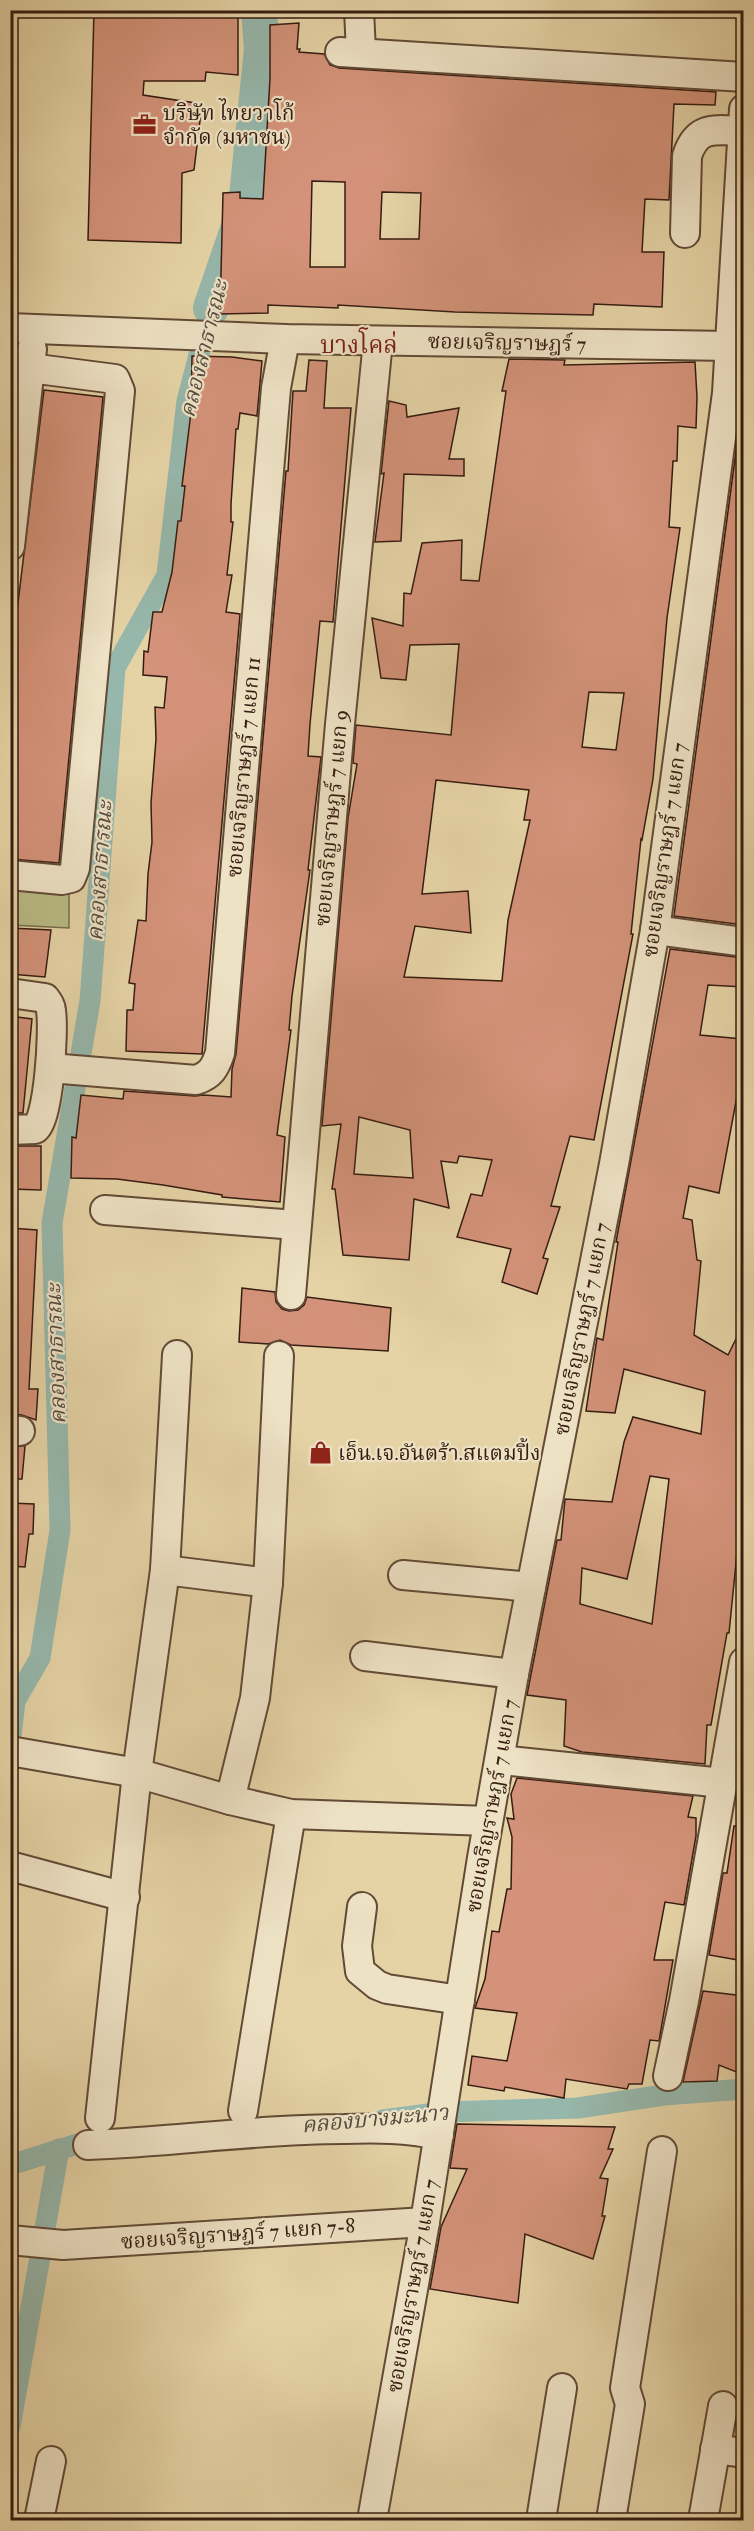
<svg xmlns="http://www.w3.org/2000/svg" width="754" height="2531" viewBox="0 0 754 2531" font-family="'IM FELL Double Pica','Noto Serif Thai',serif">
<rect width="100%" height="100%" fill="#e5d3a6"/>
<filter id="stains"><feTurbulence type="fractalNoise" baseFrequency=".00333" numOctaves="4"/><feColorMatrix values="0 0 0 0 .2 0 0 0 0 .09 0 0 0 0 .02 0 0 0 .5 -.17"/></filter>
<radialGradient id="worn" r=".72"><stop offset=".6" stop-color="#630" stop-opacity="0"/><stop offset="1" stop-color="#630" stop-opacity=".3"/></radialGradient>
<path fill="#b8bb84" stroke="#776c4a" stroke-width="1.5" d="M11,886L69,892V928L11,925Z"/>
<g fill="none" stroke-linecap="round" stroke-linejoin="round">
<g stroke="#96b7ab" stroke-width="21">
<path d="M10,1745L15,1701L40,1658L60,1530L52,1223L90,1001L115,668L167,575L187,401L211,308"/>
<path d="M383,2120L443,2112L578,2108L664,2095L744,2089"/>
<path d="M10,2165L100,2137"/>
<path d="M10,2427L59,2149"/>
</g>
<path stroke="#96b7ab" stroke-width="36" d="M211,308L246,206L262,49L259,10"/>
</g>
<g fill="#d39279" stroke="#361c11" stroke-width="1.5" fill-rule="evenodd">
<path d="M94,10H238V75L206,72L205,81H144L143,95L202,104L194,170L182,173L181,243L88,240Z"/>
<path d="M299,23L297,49H300L299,52L324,54L330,65L339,68L716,92L715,105L674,104L669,200L645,199L642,252H664L662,307L594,304L593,315L455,312L338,305V308L268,305V313L220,314L223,193L240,192V198L263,199L270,78V25ZM312,181L345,182V267H310ZM382,192L421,193L419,239H380Z"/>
<path d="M192,356L232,357L262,361L257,416L240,413L238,429H236L231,504V522H233L227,575H232L226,612L240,614L202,1054L126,1051L127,1010H133L135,984L129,983L138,920L146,921L148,874L152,842L151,803L156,739L155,707L164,708L167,677L143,675L144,651L148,652L153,612H162L172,572L178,521H181L185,486H182L191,412Z"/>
<path d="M509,359L565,360L564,365L695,362L697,397L696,428L678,426L677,461H673L669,527L680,528L667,618L653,779L642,840L641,839L631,934H633L594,1140L570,1136L551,1206L560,1207L543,1258L548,1259L537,1294L502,1282L511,1249L457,1237L471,1194L482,1196L492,1160L459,1156L457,1163L441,1161L449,1208L414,1199L409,1260L343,1255L335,1189H332L341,1124L322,1126L348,818L357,764L353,763L356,725L451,735L459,644L410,645L406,680L381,678L372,618L403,626L404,593L411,594L422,543L462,540L461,580L479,581L506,391H502ZM589,692L624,693L616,750L582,747ZM436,780L529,790L524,820H530L508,920L502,981L404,977L415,926L471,933L468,891L422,894ZM359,1117L410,1130L413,1178L354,1174Z"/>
<path d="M309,360L327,361L324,408H351L333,622L320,621L310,724L308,756L321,757L308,870H310L292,996L289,1030H291L277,1135L285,1137L280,1202L222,1197V1195L163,1185L117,1179L71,1178L72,1137L76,1138L81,1095L123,1099L124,1091L195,1096L204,1095L231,1097L232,1069L236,1054L286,471H288L293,391H306Z"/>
<path d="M44,390L103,397L59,863L10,859V668Z"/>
<path d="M389,401L406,405L407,417L459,408L449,459H464V476L404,474L401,541L375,542L384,473L381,474Z"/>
<path d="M739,429L744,430V925L674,916Z"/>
<path d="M10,928L51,930L45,977L10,974Z"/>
<path d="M670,949L744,958V987L708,985L700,1035L742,1039L740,1080L719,1193L689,1186L683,1218L692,1220L697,1260L701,1261L694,1335L728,1355L741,1329L744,1367V1506L740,1505L743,1533L740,1553H737L729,1633H727L711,1725H707L705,1764L582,1752L564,1746L566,1700L527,1695L557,1540H561L565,1499L612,1502L624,1442L633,1417L701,1434L705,1391L624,1369L615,1413L586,1411L597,1338L603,1340L618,1242H616ZM650,1476L669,1479L652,1624L580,1604L582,1568L627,1579Z"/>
<path d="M10,1016L32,1019L23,1113H10Z"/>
<path d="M10,1146H41V1190L10,1189Z"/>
<path d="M10,1228L37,1230L29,1389H38L36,1420L22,1415L10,1414Z"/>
<path d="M242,1288L275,1292L276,1302L282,1309L289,1311L298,1310L304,1305L307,1297L391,1308L388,1351L291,1345L280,1340L268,1344L239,1342Z"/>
<path d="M25,1446L22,1479H10V1447Z"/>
<path d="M10,1503L34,1504L33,1534H29L25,1567L10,1566Z"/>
<path d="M517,1778L693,1796L688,1817L696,1818V1836L684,1905L665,1902L654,1960H673L659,2041L650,2040L642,2084H629L627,2089L566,2079L564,2098L505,2087L504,2091L468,2085L472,2056L507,2061L517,2013L475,2008L485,1979L492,1931L499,1932L507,1889H511L512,1837L507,1818L514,1819L511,1794Z"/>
<path d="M734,1826L744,1827V1961L709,1955L723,1873H727Z"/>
<path d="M703,1991L744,1996V2075L719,2065L717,2081L683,2082Z"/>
<path d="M457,2124L615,2127L608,2149H613L600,2178L608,2179L602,2216H605L593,2259L525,2234L518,2303L430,2289L441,2227L467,2169L450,2168Z"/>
</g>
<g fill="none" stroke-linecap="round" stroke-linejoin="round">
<defs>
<g id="minor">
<path d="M359,10L361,52"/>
<path d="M340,52L744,77"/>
<path d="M685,233L687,156C697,125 715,130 742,131"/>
<path d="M10,328L285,339L731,346"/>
<path d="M10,546L32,349"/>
<path d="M10,875L62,880L71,878L75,868L120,391L115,379L30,368"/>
<path d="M655,930L744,942"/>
<path d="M10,993L45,998C48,1002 51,1006 51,1011C54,1029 49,1120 35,1129L10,1130"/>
<path d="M50,1068L196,1080C211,1075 215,1068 220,1053L276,388L285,339"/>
<path d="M105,1210L296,1225"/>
<path d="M291,1295L340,724L378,341"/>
<path d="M10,1430L20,1431"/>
<path d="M165,1570L268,1583"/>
<path d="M403,1575L531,1587"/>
<path d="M365,1656L514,1674"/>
<path d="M10,1751L137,1773L230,1800L291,1814L488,1821"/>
<path d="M501,1760L723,1783"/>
<path d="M230,1800L255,1698L268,1583L279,1356"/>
<path d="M10,1866L125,1897"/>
<path d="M362,1907L357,1946L360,1971L377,1985L387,1989L460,2000"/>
<path d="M668,2076L684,2001L744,1662"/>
<path d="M243,2111L291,1814"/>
<path d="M100,2118L137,1773L165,1570L177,1355"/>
<path d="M88,2145C174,2142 258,2129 344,2129C377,2128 406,2128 439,2135"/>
<path d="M10,2240L63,2245L425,2222"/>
<path d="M715,2449L744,2453"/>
<path d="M39,2520L51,2461"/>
<path d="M372,2520L425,2222L482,1858L514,1674L614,1164L655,930L727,393L744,109"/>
<path d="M541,2520L562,2388"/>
<path d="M611,2520L630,2404L625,2388L662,2151"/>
<path d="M703,2520L723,2406"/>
</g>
</defs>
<use href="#minor" stroke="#624a36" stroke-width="32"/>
<use href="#minor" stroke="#eee2c5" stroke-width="28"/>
</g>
<defs>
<symbol id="office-bare" viewBox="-9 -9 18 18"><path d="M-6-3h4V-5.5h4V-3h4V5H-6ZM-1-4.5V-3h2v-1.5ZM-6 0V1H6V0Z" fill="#8f2418" stroke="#eee2c5" stroke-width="2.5" paint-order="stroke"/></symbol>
<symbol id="shop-bare" viewBox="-9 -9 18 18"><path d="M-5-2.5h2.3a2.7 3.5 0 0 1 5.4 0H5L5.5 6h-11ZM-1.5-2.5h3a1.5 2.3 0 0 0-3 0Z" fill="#8f2418" stroke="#eee2c5" stroke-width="2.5" paint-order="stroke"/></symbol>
</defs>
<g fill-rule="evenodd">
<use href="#office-bare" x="128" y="108" width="33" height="33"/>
<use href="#shop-bare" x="304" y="1436" width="33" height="33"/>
</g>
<g text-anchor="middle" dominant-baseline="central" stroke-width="4.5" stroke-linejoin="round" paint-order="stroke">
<g font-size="21" fill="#361c11" stroke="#eee2c5" text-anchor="start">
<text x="163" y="113">บริษัท ไทยวาโก้<tspan x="163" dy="24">จำกัด (มหาชน)</tspan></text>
<text x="338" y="1453">เอ็น.เจ.อันตร้า.สแตมปิ้ง</text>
</g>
<g font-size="21" fill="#361c11" stroke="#eee2c5">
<text transform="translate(507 343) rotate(1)">ซอยเจริญราษฎร์ 7</text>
<text transform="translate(244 767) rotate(-85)">ซอยเจริญราษฎร์ 7 แยก 11</text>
<text transform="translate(332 818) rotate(-85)">ซอยเจริญราษฎร์ 7 แยก 9</text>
<text transform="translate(665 850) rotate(-82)">ซอยเจริญราษฎร์ 7 แยก 7</text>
<text transform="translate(582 1329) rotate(-79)">ซอยเจริญราษฎร์ 7 แยก 7</text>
<text transform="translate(492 1806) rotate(-80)">ซอยเจริญราษฎร์ 7 แยก 7</text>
<text transform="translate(238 2234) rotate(-4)">ซอยเจริญราษฎร์ 7 แยก 7-8</text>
<text transform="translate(413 2286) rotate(-80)">ซอยเจริญราษฎร์ 7 แยก 7</text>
</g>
<g font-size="22" font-style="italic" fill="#534a3f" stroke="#eee2c5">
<text transform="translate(204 349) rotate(-76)">คลองสาธารณะ</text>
<text transform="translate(100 871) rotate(-86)">คลองสาธารณะ</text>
<text transform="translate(56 1354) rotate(-92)">คลองสาธารณะ</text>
<text transform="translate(375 2119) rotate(-5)">คลองบางมะนาว</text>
</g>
<g font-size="24" fill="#7a1f14" stroke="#eee2c5">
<text x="359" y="345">บางโคล่</text>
</g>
</g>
<rect width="754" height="2531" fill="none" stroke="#e5d3a6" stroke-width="36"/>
<rect x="12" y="12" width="730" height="2507" fill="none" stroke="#361c11" stroke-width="3"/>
<rect x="18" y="18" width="718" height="2495" fill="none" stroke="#361c11" stroke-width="1.5"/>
<rect width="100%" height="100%" filter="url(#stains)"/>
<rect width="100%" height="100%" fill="url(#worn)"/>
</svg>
